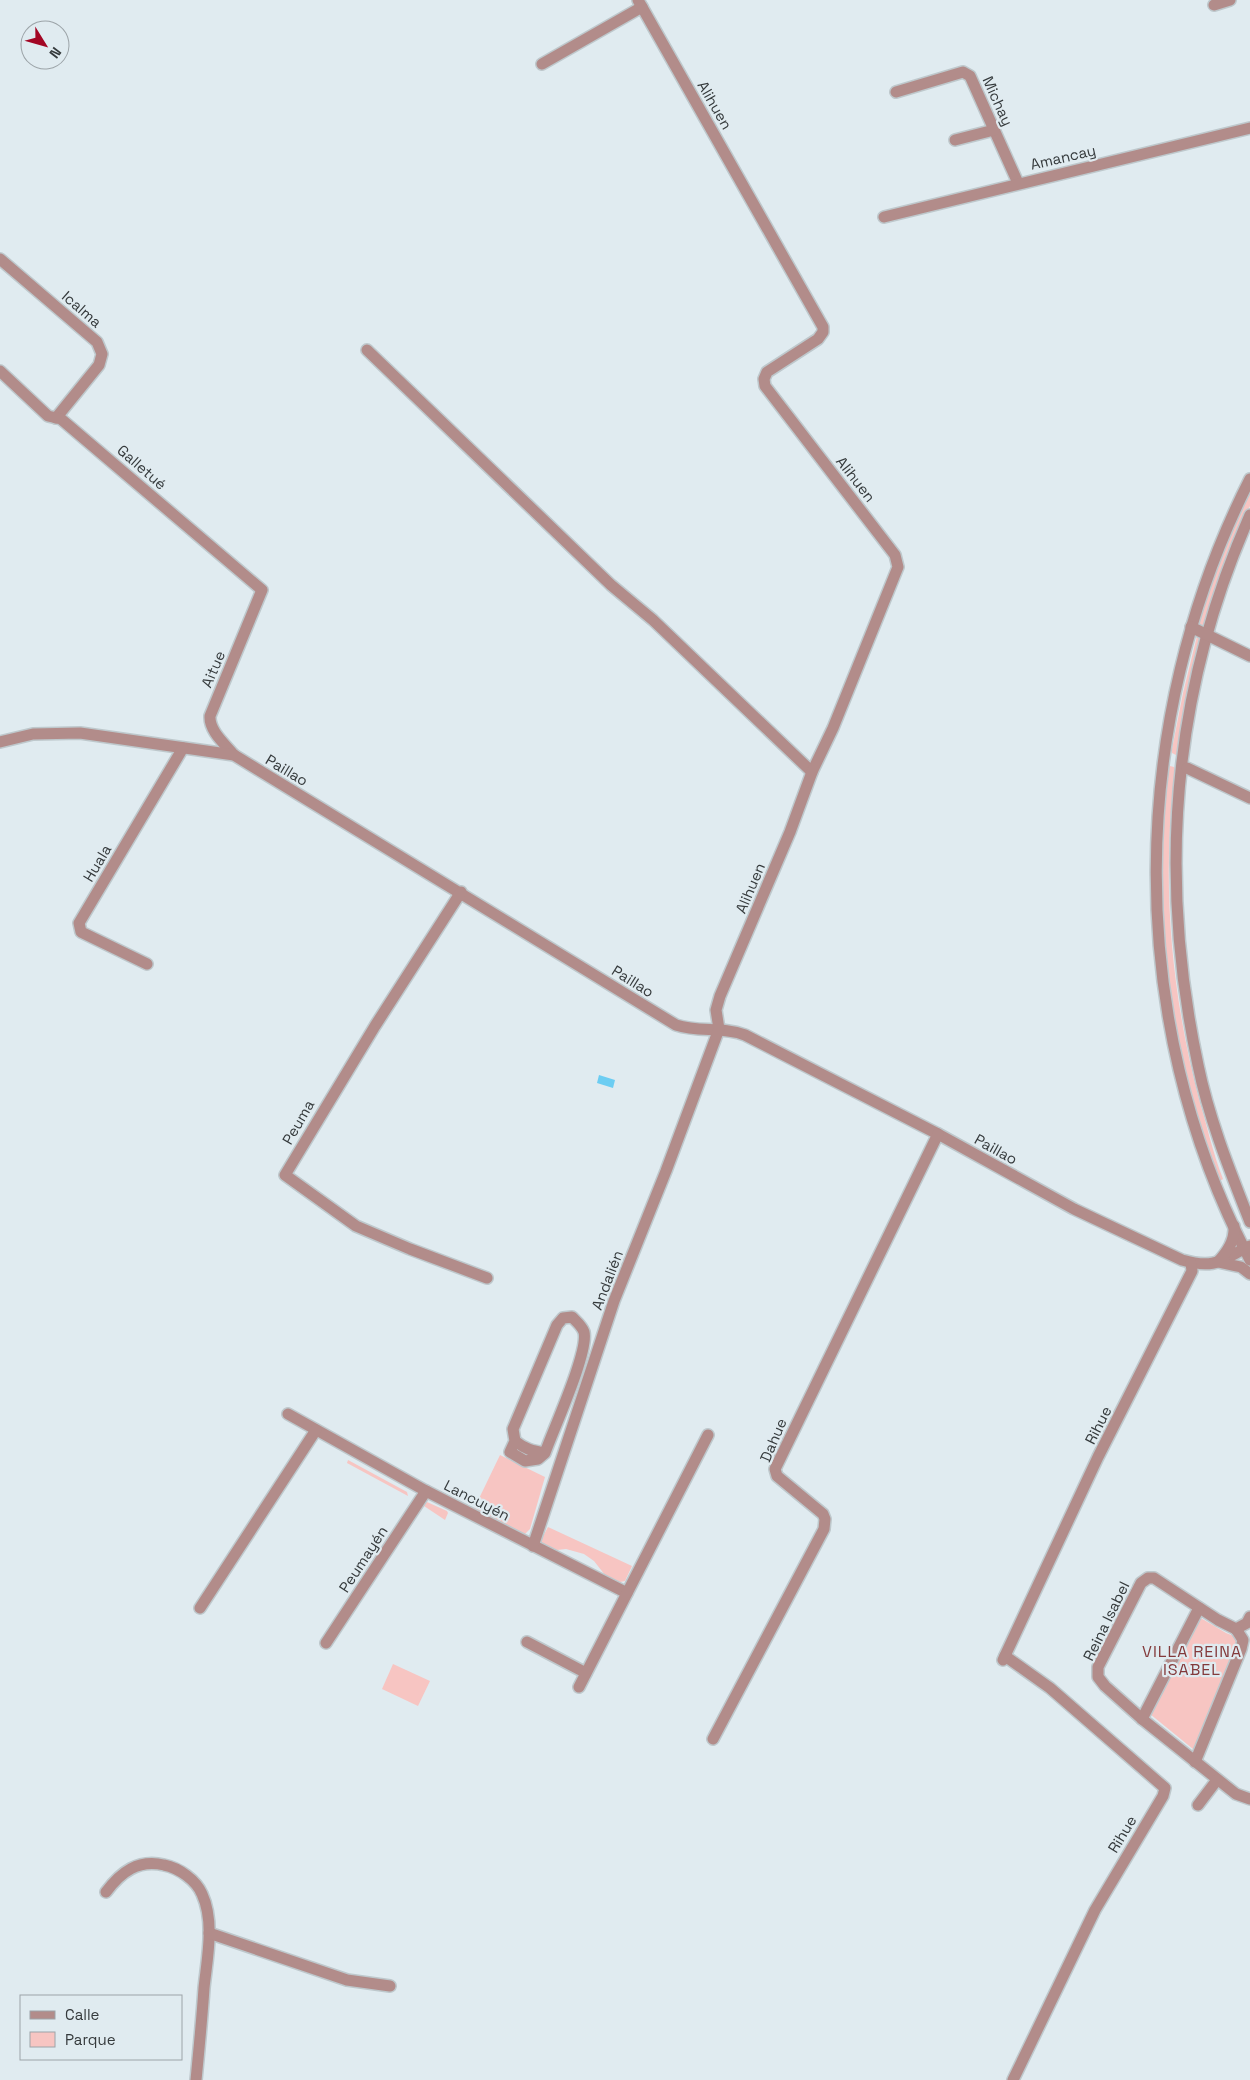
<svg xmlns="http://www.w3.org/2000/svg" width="1250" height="2080" viewBox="0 0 1250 2080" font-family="'Space Grotesk',sans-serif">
<rect width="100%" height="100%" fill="#e0ebf0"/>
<g fill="#f7c5c2">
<path d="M1250,491V506L1226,561L1204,626H1202L1199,625C1211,578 1230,535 1250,491Z"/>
<path d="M1202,635L1179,751L1176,755L1172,753V749L1183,693L1197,636Z"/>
<path d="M1170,766L1174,767L1175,770C1161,882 1171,994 1200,1103C1208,1129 1213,1154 1223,1179L1220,1181C1187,1093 1165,1000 1162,906C1161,861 1165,815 1167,769Z"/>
<path d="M500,1455L545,1477L530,1529L524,1535L472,1513Z"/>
<path d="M348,1460L407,1492L408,1496L347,1463Z"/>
<path d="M427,1502L447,1511L448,1513L445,1520L424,1506Z"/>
<path d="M548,1527L632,1566L625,1581L620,1582L605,1575L594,1561L584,1554L566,1549L557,1550L540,1542Z"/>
<path d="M1199,1617L1226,1633L1236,1637L1237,1640L1222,1681L1196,1745L1193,1749L1150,1714Z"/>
<path d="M393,1664L430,1681L418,1706L382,1689Z"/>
</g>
<path fill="#6ccdf2" d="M599,1075L615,1080L613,1088L597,1083Z"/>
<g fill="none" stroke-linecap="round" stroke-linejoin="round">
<defs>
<g id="minor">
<path d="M1214,5L1230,0"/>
<path d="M542,64L642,7"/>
<path d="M896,92L963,72L970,76L1018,183"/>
<path d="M955,140L994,130"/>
<path d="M884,217L1250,128"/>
<path d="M0,259L97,342L102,354L99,365L56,418"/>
<path d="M367,350L611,585L653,620L812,772"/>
<path d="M0,371L48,416L61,419L262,590L210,716C209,731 225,744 234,755"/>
<path d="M1250,479C1127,722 1123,1018 1250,1260"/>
<path d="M1250,515C1172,691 1158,877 1198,1065C1209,1119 1230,1171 1250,1222"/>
<path d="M1191,627L1250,656"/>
<path d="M0,742L33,734L80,733L234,755L676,1025C699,1033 721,1026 745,1035L938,1134L1074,1209L1182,1260C1217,1270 1222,1259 1250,1246"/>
<path d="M1187,768L1250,798"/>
<path d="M461,892L375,1026L285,1175L356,1226L410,1249L487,1278"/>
<path d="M147,964L81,932L79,923L183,748"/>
<path d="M1234,1226C1235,1241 1227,1252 1218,1262L1241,1267L1250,1274"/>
<path d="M288,1414L426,1491L627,1593"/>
<path d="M515,1441L510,1452L525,1461L538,1459L545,1453C553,1430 589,1352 584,1332C582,1326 577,1322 572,1317L563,1318L557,1325L513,1429L515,1441C525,1449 532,1451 545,1453"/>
<path d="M533,1546L614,1301L666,1171L719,1029L716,1010L720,996L790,832L812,772L833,728L898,567L895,555L765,386L764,379L767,372L818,339L823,332V327L638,0"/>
<path d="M200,1608L316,1430"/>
<path d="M1236,1629L1218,1620L1154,1578H1148L1141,1583L1098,1667V1677L1105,1686L1142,1719L1236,1794L1250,1799"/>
<path d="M1236,1629L1247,1623L1250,1617"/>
<path d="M527,1642L586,1673"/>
<path d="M326,1643L426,1491"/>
<path d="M1005,1656L1050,1688L1165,1788L1163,1796L1095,1910L1013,2080"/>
<path d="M1003,1660L1098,1457L1192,1271L1191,1263"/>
<path d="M579,1687L708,1435"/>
<path d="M1142,1719L1199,1608"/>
<path d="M713,1739L824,1529L825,1519L823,1514L777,1476L775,1469L938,1134"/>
<path d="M1195,1762L1241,1649L1243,1640L1236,1629"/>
<path d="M1198,1805L1217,1780"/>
<path d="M106,1892C121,1872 138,1859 164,1865C179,1868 196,1880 202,1894C215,1922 207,1959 204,1988C202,2019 199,2049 196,2080"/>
<path d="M209,1933L347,1980L390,1986"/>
</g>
</defs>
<use href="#minor" stroke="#bec8cc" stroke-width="14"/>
<use href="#minor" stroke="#b28c8a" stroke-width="11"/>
</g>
<g text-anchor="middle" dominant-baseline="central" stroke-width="4.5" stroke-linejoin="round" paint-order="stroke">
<g font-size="15" fill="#353a3c" stroke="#e0ebf0">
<text transform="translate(998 101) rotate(66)">Michay</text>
<text transform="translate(715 105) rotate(60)">Alihuen</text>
<text transform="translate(1063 157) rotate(-13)">Amancay</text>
<text transform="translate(82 309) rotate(41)">Icalma</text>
<text transform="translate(142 467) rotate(41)">Galletué</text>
<text transform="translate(856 479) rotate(52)">Alihuen</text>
<text transform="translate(213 669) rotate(-67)">Aitue</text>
<text transform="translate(287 770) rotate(31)">Paillao</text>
<text transform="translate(97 863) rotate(-59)">Huala</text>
<text transform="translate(750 888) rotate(-67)">Alihuen</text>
<text transform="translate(633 981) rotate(32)">Paillao</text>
<text transform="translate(298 1122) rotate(-60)">Peuma</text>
<text transform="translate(996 1149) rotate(29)">Paillao</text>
<text transform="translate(607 1280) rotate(-69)">Andalién</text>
<text transform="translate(1098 1425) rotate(-63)">Rihue</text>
<text transform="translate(773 1440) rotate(-67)">Dahue</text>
<text transform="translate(477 1500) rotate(27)">Lancuyén</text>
<text transform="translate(363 1559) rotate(-57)">Peumayén</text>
<text transform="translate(1106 1621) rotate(-64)">Reina Isabel</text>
<text transform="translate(1122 1834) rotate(-59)">Rihue</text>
</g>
<g font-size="16" letter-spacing="1" fill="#833a3b" stroke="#e0ebf0">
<text x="1192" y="1651">VILLA REINA<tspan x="1192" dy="18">ISABEL</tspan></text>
</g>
</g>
<rect x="20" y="1995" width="162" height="65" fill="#e0ebf0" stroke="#9ca4a8"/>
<rect x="30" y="2011" width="25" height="8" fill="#b28c8a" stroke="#9ca4a8"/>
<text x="65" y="2020" font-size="15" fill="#353a3c">Calle</text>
<rect x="30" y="2032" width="25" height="15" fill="#f7c5c2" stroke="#9ca4a8"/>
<text x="65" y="2045" font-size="15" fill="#353a3c">Parque</text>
<g transform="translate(45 45) rotate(127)"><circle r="24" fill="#e0ebf0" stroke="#9ca4a8"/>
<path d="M0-4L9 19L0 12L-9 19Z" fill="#a30624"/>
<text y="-8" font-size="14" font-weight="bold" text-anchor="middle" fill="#353a3c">N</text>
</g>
</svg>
